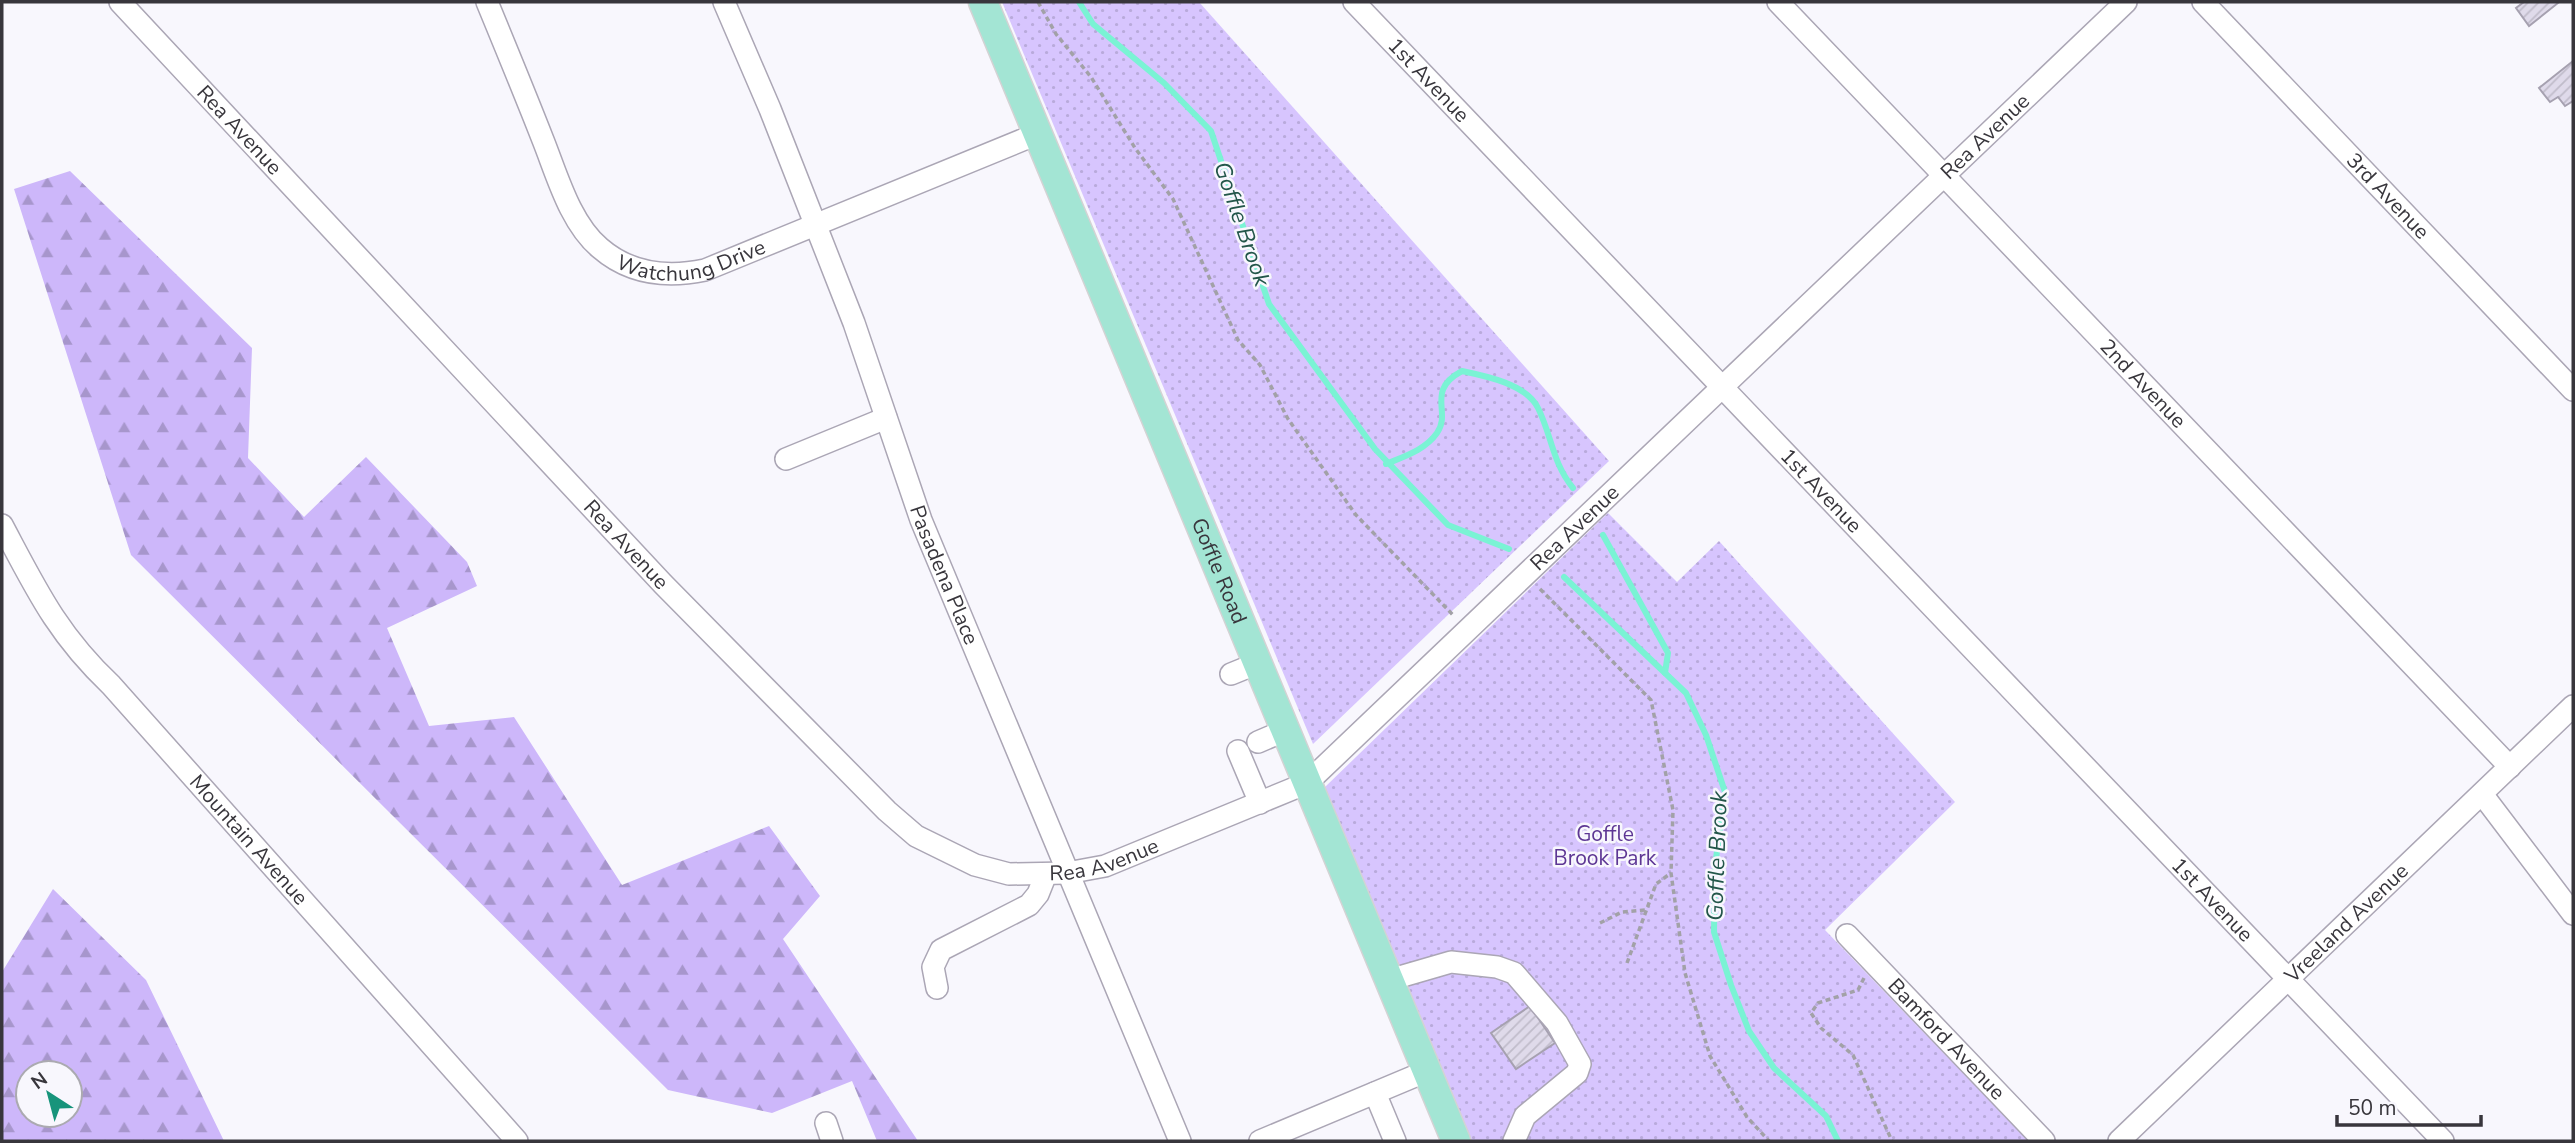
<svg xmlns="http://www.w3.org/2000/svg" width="2575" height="1143" viewBox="0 0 2575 1143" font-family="'Nunito Sans',sans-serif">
<defs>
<pattern id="forest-firs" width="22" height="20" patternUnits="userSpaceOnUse" patternTransform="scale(1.75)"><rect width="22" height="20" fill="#cdb7fa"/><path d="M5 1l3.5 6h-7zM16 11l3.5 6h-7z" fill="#a796cc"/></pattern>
<pattern id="park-dots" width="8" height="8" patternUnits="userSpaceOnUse" patternTransform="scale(1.75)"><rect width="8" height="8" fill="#d7c5fe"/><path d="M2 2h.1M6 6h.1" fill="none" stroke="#b9aadb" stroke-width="1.8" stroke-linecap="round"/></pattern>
<pattern id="building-hatch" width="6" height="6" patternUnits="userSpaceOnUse" patternTransform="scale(1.75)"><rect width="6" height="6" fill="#dfdaea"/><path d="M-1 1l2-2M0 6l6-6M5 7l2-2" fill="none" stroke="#c0bcca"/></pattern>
</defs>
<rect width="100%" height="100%" fill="#f8f7fd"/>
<g fill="url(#forest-firs)" fill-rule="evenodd">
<path d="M70,171L252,348L248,458L304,517L366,457L467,562L477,586L387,628L429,726L514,717L622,885L769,826L820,896L783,939L918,1141H877L852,1081L772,1113L668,1090L131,555L14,189Z"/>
<path d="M53,889L146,980L224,1141H2V972ZM28,1073H70V1115H28Z"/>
</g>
<g fill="url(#park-dots)">
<path d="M1002,2H1199L1609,461L1313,744Z"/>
<path d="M1608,513L1677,582L1719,541L1955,802L1825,930L2028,1141H1471L1325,787Z"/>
</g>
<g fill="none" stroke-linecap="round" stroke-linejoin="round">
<g stroke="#7af3d4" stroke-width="6">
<path d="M1079,2L1093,24L1164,83L1211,131L1269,304L1375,449L1448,525L1509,549"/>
<path d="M1386,464C1405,456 1425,450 1437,433C1452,412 1425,391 1462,371C1486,376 1526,384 1538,408C1552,436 1552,462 1573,488"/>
<path d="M1603,535L1668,653L1665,673"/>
<path d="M1564,577L1686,693L1706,735L1725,792L1715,866L1714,932L1731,985L1749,1031L1774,1068L1826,1116L1838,1141"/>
</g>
</g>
<g fill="url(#building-hatch)" stroke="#a6a1b0" stroke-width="2">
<path d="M2524,2H2557L2558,3L2529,26L2516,8Z"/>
<path d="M2573,61V101L2565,106L2558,97L2550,102L2539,88Z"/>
<path d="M1530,1006L1555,1043L1516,1069L1491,1033Z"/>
</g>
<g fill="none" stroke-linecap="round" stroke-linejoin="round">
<defs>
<g id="minor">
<path id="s1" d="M120,2L663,584L887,811L916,836L975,865L1009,874L1067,873L1105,866L1307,783L2126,2"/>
<path id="s2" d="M487,2C506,48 525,94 543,140C557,175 570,223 600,248C630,274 667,278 705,270L1037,134"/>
<path id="s3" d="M724,2L770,109L854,323L921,520L1180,1141"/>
<path id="s4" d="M1354,2L2443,1141"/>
<path id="s5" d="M1778,2L2510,767"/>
<path id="s6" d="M2203,2L2573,390"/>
<path d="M786,459L886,418"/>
<path id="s7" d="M2,525C36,589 57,634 111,685L517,1141"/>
<path d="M1231,674L1258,663"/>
<path d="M1258,742L1286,730"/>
<path d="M1238,751L1260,803"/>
<path d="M2482,794L2573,914"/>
<path id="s8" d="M1847,935L2044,1141"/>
<path d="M1389,980L1451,962L1497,967L1514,973L1557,1023L1580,1064L1577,1073L1525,1116L1514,1141"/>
<path d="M937,988L933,967L941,950L1029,905L1038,894L1046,874"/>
<path d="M1375,1093L1395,1141"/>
<path d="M826,1123L832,1141"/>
<path d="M1260,1141L1427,1071"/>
<path id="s9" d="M2119,1141L2573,706"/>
</g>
<g id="major">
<path id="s10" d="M983,2L1456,1141"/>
</g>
</defs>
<use href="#minor" stroke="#aba6b5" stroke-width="24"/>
<use href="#major" stroke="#d3d3d4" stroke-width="31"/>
<g stroke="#a2a1a7" stroke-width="3.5" stroke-dasharray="5 3.5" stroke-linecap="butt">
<path d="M1038,2L1056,34L1091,77L1135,148L1173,199L1238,340L1260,365L1288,419L1356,515L1454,616"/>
<path d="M1540,589L1651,700L1673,810L1671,873L1685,973L1710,1056L1747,1117L1769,1141"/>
<path d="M1600,923L1622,912L1646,910"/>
<path d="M1627,963L1656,884L1671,873"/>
<path d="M1864,978L1858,990L1818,1003L1811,1013L1821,1028L1853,1055L1892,1141"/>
</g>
<use href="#minor" stroke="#fff" stroke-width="21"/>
<use href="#major" stroke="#a3e5d4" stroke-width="28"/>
</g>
<g text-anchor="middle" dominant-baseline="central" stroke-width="5" stroke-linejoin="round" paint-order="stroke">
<g font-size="21" fill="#38363c" stroke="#f8f7fd">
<text stroke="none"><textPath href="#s4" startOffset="108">1st Avenue</textPath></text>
<text stroke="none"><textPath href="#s1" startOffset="175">Rea Avenue</textPath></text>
<text stroke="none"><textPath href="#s1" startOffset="2506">Rea Avenue</textPath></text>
<text stroke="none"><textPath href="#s6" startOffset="268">3rd Avenue</textPath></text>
<text stroke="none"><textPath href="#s2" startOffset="371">Watchung Drive</textPath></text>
<text stroke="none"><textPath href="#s5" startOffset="528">2nd Avenue</textPath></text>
<text stroke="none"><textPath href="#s4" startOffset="676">1st Avenue</textPath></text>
<text stroke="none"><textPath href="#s1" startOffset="1939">Rea Avenue</textPath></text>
<text stroke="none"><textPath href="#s1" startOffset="742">Rea Avenue</textPath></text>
<text stroke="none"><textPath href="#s10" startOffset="616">Goffle Road</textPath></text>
<text stroke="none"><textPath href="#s3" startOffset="614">Pasadena Place</textPath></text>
<text stroke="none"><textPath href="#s7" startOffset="402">Mountain Avenue</textPath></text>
<text stroke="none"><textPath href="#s1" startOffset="1351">Rea Avenue</textPath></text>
<text stroke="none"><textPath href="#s4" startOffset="1242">1st Avenue</textPath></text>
<text stroke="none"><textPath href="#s9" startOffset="315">Vreeland Avenue</textPath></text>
<text stroke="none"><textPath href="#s8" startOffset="144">Bamford Avenue</textPath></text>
</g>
<g font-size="21" fill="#5d3694" stroke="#f8f7fd">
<text x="1605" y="834">Goffle<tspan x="1605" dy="24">Brook Park</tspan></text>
</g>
<g font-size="23" font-style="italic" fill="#23564a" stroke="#f8f7fd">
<text transform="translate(1242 224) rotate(71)">Goffle Brook</text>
<text transform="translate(1717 856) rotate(-88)">Goffle Brook</text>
</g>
</g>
<rect width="2575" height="1143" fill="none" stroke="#38363c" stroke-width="7"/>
<g transform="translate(49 1094) rotate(324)"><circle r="33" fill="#f8f7fd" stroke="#abaab0" stroke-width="2"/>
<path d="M0-5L12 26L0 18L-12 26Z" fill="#17947b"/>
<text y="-10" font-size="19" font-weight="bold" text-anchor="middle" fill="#38363c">N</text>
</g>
<path d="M2337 1115v10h144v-10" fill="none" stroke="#38363c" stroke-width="3.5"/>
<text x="2348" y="1115" font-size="21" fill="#38363c" stroke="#f8f7fd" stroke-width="5" paint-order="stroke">50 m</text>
</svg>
